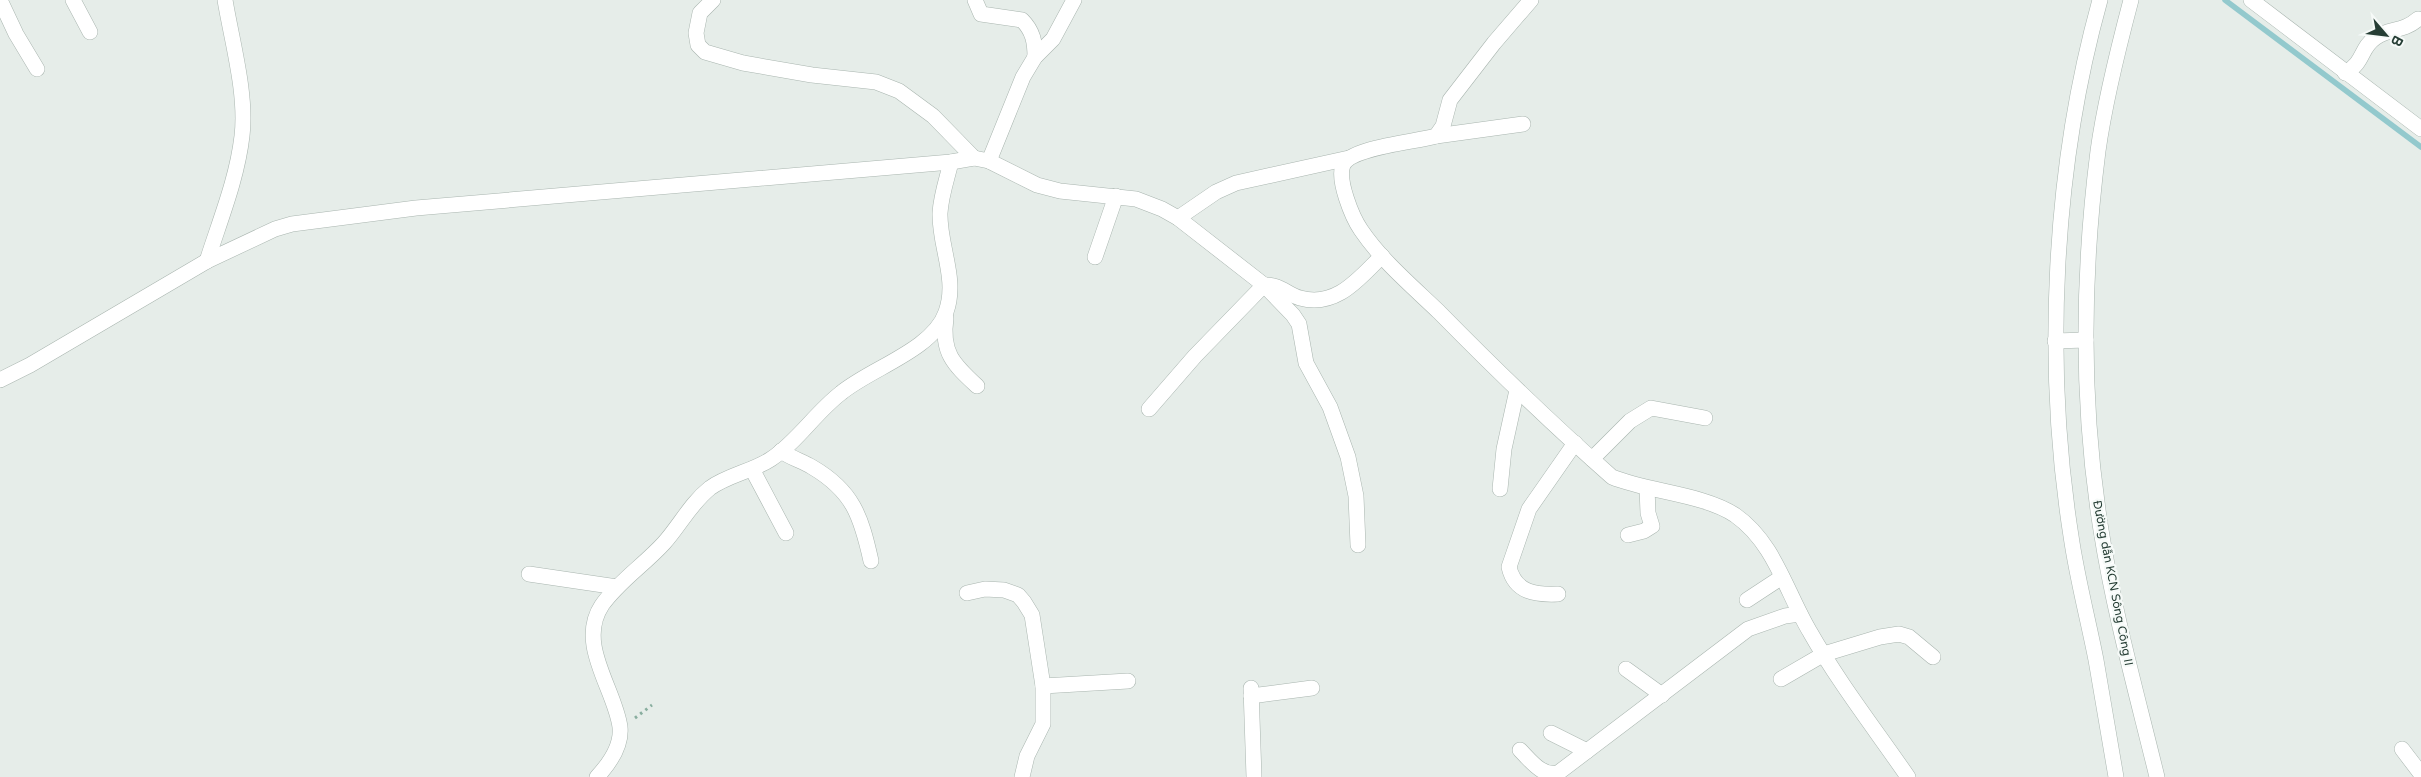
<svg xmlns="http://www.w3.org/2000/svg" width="2421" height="777" viewBox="0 0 2421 777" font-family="'Varela Round',sans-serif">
<rect width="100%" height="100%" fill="#e6ede9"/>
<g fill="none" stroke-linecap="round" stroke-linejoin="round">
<path stroke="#93c9cd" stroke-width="5.5" d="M2225,0L2421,147"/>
<defs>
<g id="minor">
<path d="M0,0L16,34L37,69"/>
<path d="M73,0L90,32"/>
<path d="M713,0L700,13L696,33L698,45L705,52L743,63L812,75L876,82L899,91L933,116L974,158"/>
<path d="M975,0L981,14L1022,20C1033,31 1035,42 1035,57"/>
<path d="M1531,0L1494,43L1450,100L1443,126L1436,136C1416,142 1351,147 1343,165C1337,180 1352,217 1361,230C1382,261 1412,286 1439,312C1495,369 1552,424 1612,477C1649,492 1703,494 1735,515C1775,543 1786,592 1810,632C1839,683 1875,729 1908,777"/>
<path d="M2100,0C2053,168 2044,364 2071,536C2077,578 2088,619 2096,660C2103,699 2109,738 2116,777"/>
<path d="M2131,0C2118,49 2105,100 2098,151C2082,277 2081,405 2101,530C2114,613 2137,695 2157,777"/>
<path d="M2251,0L2421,129"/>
<path d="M2345,73C2365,62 2360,48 2375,38C2390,27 2402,33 2418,19"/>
<path d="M1436,136L1523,124"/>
<path d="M989,161L1023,77L1035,57L1053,39L1074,0"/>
<path d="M1178,218L1216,192L1236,183L1349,158"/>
<path d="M1095,257L1116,196"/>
<path d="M207,261C220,220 237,179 242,136C247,94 232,42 225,0"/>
<path d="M946,318C941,352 953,364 977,386"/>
<path d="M2055,341L2086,340"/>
<path d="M0,380L30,365L207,261L275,229L292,224L416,208L951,162L974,158L989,161L1037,185L1060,191L1136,199L1162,209L1178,218L1264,285L1293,315L1299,324L1306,363L1330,407L1348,457L1356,496L1358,545"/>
<path d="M1149,409L1195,356L1264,285C1279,284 1287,294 1300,298C1337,308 1359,278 1382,256"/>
<path d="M781,451C791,458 802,461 812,467C853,491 861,516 871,561"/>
<path d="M1592,459L1630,421L1651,408L1705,418"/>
<path d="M752,469L786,533"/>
<path d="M1500,489L1504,449L1517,390"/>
<path d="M1628,535L1644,531L1652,526L1648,513L1647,488"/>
<path d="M529,574L617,587"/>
<path d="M967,593L985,589L1004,590L1018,595L1024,602L1032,615L1043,686V724L1027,756L1022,777"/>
<path d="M1558,594C1536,595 1515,593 1509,567L1529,509L1575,443"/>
<path d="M1747,600L1782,577"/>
<path d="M1626,669L1662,695"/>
<path d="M1781,679L1824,654L1880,637L1899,634L1909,637L1933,657"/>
<path d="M1043,686L1128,681"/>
<path d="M1251,688L1254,777"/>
<path d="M1251,696L1312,688"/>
<path d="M1551,733L1587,751"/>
<path d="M2402,749L2421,774"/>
<path d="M1520,750C1530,760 1542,777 1558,773L1748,629L1785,616L1800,614"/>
<path d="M597,777C609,764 622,746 620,727C615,689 576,644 602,605C619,581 644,565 664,543C680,525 691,503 710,488C728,475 753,471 771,459C797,442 816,412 841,393C871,368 933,350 946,312C958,279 939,246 940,213C941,195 947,179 951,162"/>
</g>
</defs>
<use href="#minor" stroke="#a9b5af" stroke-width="16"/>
<path stroke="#89ae9f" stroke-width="3" stroke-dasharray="2.5 4" stroke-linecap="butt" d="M635,718L652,705"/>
<use href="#minor" stroke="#fff" stroke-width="15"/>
</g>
<g text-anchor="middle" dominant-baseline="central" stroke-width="4.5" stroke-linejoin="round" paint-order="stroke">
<g font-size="12" fill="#263e35" stroke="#f6faf8">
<text transform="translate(2113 583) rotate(79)">Đường dẫn KCN Sông Công II</text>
</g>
</g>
<g transform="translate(2386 35) rotate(118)" stroke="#f6faf8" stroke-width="4" paint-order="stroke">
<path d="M0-4L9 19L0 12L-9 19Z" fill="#263e35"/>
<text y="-8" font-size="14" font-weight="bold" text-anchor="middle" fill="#263e35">B</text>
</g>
</svg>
